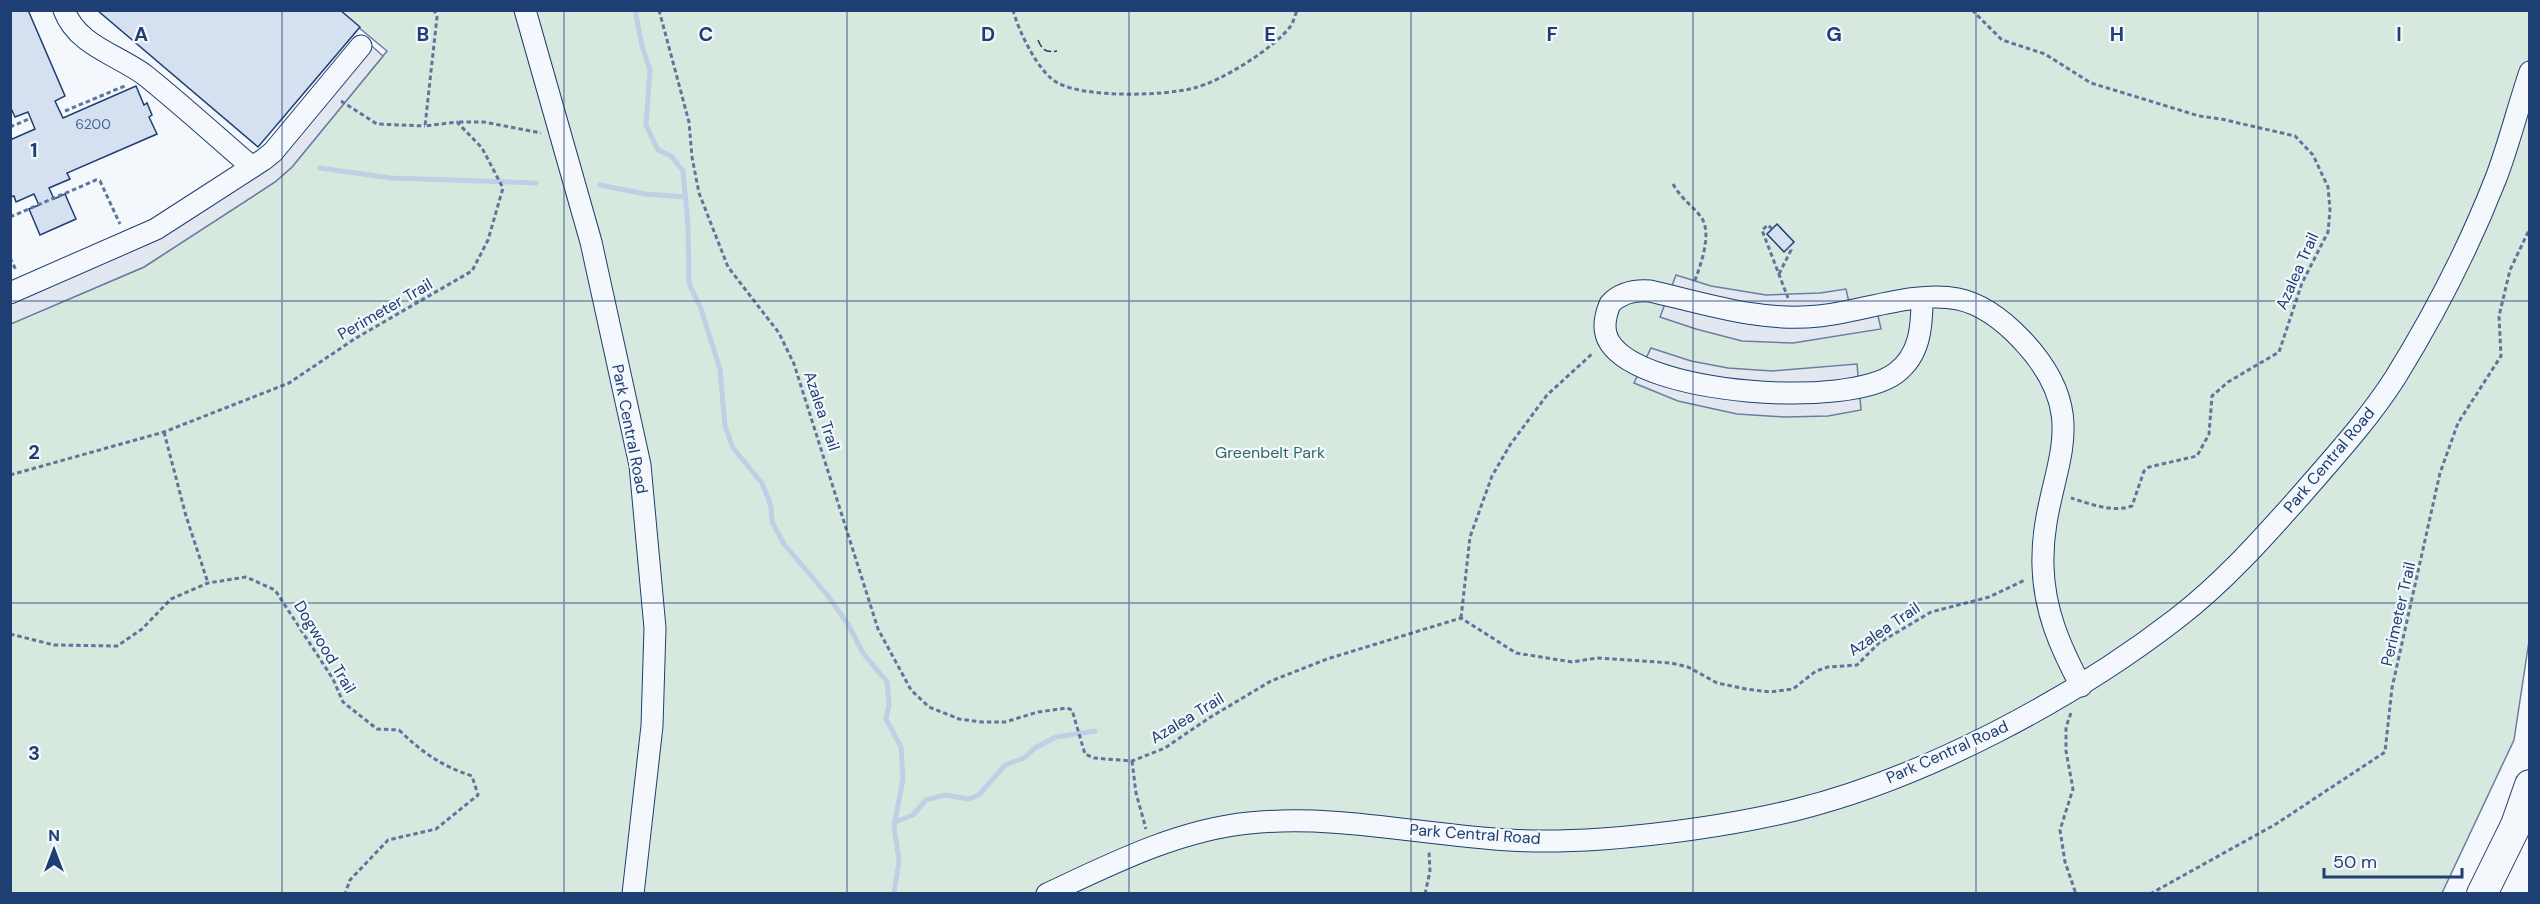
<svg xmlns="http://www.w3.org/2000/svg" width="2540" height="904" viewBox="0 0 2540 904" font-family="'DM Sans',sans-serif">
<rect width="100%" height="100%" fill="#f4f7fb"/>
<path fill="#d7e8df" stroke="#687fa3" stroke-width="1.5" d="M339,11H2529V641L2514,740L2442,893H11L10,324L144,267L275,182L292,167L387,51Z"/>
<g fill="#e3e8f0" stroke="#687fa3" stroke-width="1.5">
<path d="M365,40L383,56L292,167L275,182L144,267L11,324L10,293L252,167Z"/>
<path d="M1676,275L1711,286L1766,295L1820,293L1846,289L1851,311L1876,307L1881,329L1793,343L1742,341L1696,329L1660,317Z"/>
<path d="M1651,348L1691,361L1728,368L1772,371L1857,364L1861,410L1828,416L1784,417L1737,414L1678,401L1634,383Z"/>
</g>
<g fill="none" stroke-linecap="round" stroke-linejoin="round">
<g stroke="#bed0e5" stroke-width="5">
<path d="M635,10L642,46L650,70L646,125L658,150L671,156L683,171L688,225L689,283L701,309L720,369L725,426L733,448L762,483L771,506L772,522L784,544L829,597L849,626L863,653L887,682L889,705L886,719L901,747L903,779L894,826L899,861L894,894"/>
<path d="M320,168L391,178L536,183"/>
<path d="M600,185L645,194L686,197"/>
<path d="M895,822L913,815L926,800L945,795L969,799L979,795L1005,765L1024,758L1035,748L1056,737L1095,731"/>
</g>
</g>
<g fill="#d5e0f0" stroke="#1d3f73" stroke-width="1.5">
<path d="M10,10H28L65,96L55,101L63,118L136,86L144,105L147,103L152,115L149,117L157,134L67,173L70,179L49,188L54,199L65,194L76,219L40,235L29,209L39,205L34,194L16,202L14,196L10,197V140L35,129L28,112L15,117L10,106Z"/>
<path d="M97,10H340L360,27L258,147Z"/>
<path d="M1777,224L1794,242L1784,252L1767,234Z"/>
</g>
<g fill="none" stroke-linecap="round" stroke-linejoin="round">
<defs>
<g id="minor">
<path d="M64,10C77,46 119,55 146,76C182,105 217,137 252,167"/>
<path d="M525,10L591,242L640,465L655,628L652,726L633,894"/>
<path d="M10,293L156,229L263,160L273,152L361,46"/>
<path d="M1922,299C1922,327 1920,355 1896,373C1848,409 1644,395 1610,343C1602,331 1605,316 1610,304C1621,292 1635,290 1650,291C1707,304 1759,322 1819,316C1861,312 1916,290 1958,299C1982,304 2005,322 2022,340C2102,425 2040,473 2043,566C2044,610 2060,647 2081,686"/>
<path d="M1047,894C1111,864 1178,830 1249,823C1336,814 1422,835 1509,840C1539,842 1572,841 1602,839C1667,834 1732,825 1795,810C1924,778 2071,700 2176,619C2223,583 2263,538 2302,494C2334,457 2368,420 2395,378C2434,315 2469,247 2496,178C2509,144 2518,107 2530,72"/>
</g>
<path id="highway" d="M2482,894L2516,825L2530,785"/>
</defs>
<use href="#minor" stroke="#1d3f73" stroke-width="23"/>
<use href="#highway" stroke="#1d3f73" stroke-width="32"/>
<g stroke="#5e769c" stroke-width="3" stroke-dasharray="4.5 3" stroke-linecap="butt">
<path d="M659,10L689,122L692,157L699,193L728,267L779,333L794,364L878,629L911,690L929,707L959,719L982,722H1005L1038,712L1067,708L1072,710L1085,754L1094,758L1132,761L1165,748L1209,718L1271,681L1327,659L1461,618L1516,653L1572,662L1597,658L1671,663L1688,667L1717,683L1746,689L1770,692L1793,689L1816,671L1828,667L1857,665L1879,643L1931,612L1989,597L2025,580"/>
<path d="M1013,10C1018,30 1039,74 1058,83C1086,98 1163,96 1194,88C1220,82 1273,49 1290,27C1293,23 1295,16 1297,10"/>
<path d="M1972,10L2002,40L2045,54L2091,83L2199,116L2221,119L2295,136L2313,155L2328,187L2330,210L2328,232L2302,283L2279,352L2228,382L2212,396L2209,434L2197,456L2149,467L2144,471L2132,506C2112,513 2091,504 2071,498"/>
<path d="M341,101L377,124L425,126"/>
<path d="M65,111L127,85"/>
<path d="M459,122H484L541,133"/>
<path d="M10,127L31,118"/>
<path d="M1673,184C1682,200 1692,205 1701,217C1713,234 1700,266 1694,283"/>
<path d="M10,217L96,180L100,181L120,224"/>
<path d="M1772,229L1768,225L1762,230L1788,298"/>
<path d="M10,258L16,270"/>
<path d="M1779,274L1791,250L1788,247"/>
<path d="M164,432L186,516L208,583"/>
<path d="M10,475L164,432L289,383L356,338L472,271L488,240L503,188L482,148L457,122L425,126L437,17L434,10"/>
<path d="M1461,618L1470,537L1492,476L1510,445L1547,395L1593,353"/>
<path d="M10,634L54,645L117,646L142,629L171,599L208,583L246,577L275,590L333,679L343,702L377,729L399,730C422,752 441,766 472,776L478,795L436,829L388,840L350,880L345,894"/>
<path d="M2071,713L2066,727V751L2073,789L2060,830L2065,862L2076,894"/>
<path d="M1132,761L1136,793L1146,829"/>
<path d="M1425,894L1430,871L1429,852"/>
<path d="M2150,894L2276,824L2385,752L2392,688L2440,473L2458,423L2501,356L2499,316L2510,270L2530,228"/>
</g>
<use href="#minor" stroke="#f4f7fb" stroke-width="21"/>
<use href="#highway" stroke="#f4f7fb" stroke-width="30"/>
<path stroke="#1d3f73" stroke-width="1.5" stroke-dasharray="8 3" stroke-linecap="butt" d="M1038,40C1042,50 1046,53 1057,51"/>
</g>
<path fill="none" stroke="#1d3f73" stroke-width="1.5" stroke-opacity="0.55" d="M282,10V894M564,10V894M847,10V894M1129,10V894M1411,10V894M1693,10V894M1976,10V894M2258,10V894M10,301H2530M10,603H2530"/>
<g text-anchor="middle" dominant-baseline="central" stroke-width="4.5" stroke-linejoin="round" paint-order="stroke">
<g font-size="14" fill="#4b6792">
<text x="93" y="124">6200</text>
</g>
<g font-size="16" fill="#1d3f73" stroke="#f4f7fb">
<text transform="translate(2297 271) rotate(-66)">Azalea Trail</text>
<text transform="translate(385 309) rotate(-30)">Perimeter Trail</text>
<text transform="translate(822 411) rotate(72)">Azalea Trail</text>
<text transform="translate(630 429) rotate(79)">Park Central Road</text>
<text transform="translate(2329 460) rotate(-50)">Park Central Road</text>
<text transform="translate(2398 614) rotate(-77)">Perimeter Trail</text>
<text transform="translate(1884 629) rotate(-34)">Azalea Trail</text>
<text transform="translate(325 647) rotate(59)">Dogwood Trail</text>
<text transform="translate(1187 718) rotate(-31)">Azalea Trail</text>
<text transform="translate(1947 752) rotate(-24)">Park Central Road</text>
<text transform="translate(1475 834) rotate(4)">Park Central Road</text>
</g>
<g font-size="16" fill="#2c6c60" stroke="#f4f7fb">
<text x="1270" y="452">Greenbelt Park</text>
</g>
</g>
<g font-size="20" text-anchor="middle" font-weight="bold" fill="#1d3f73" stroke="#f4f7fb" stroke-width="4.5" stroke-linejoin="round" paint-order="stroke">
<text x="141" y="41">A</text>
<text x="423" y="41">B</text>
<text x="706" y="41">C</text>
<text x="988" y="41">D</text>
<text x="1270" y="41">E</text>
<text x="1552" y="41">F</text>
<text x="1834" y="41">G</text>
<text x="2117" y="41">H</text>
<text x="2399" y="41">I</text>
<text x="34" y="157">1</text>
<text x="34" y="459">2</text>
<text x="34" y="760">3</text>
</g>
<rect width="2540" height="904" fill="none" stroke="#1d3f73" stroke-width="24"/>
<g transform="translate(54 850)" stroke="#f4f7fb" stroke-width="4.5" paint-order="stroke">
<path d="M0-4.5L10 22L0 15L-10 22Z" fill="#1d3f73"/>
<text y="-9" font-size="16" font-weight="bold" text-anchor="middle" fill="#1d3f73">N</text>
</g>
<path d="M2324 868v9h138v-9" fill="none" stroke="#1d3f73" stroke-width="3"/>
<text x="2333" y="868" font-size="18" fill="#1d3f73" stroke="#f4f7fb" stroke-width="4.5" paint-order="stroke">50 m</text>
</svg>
